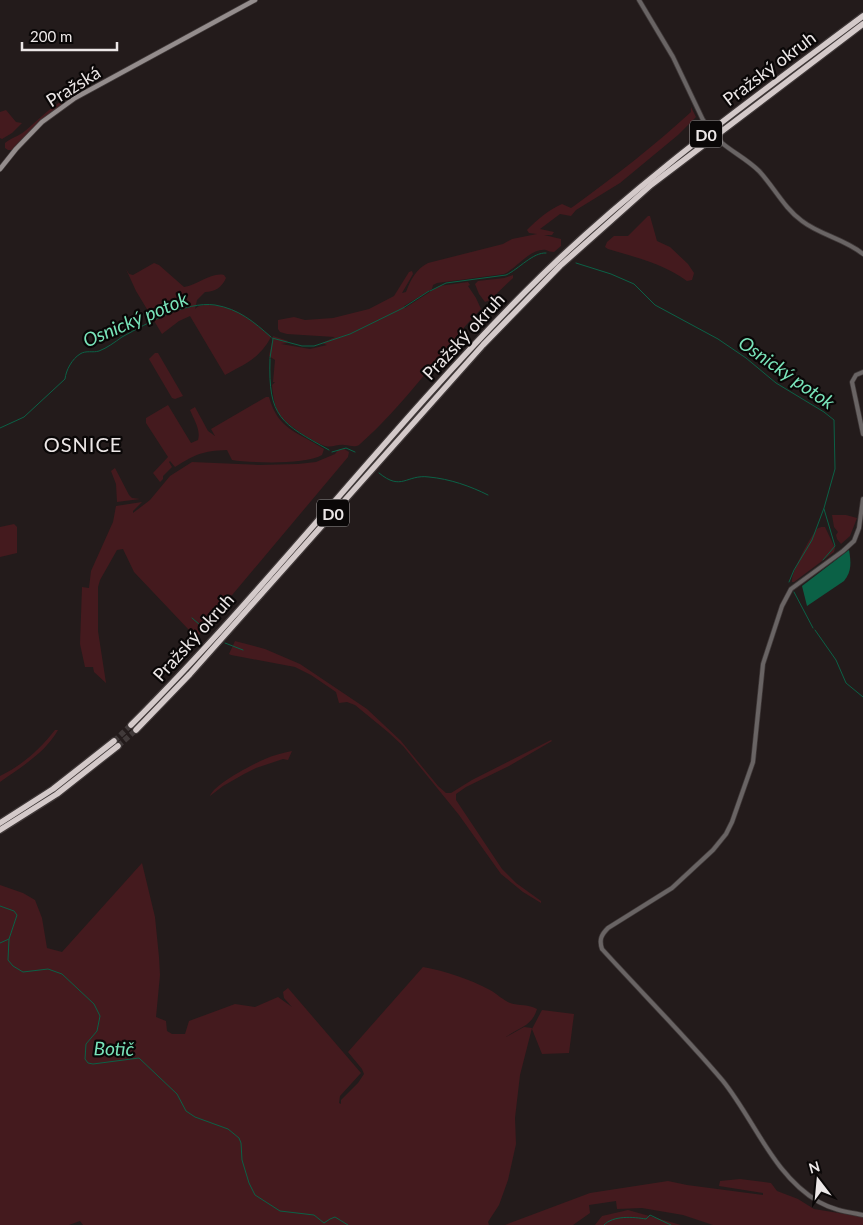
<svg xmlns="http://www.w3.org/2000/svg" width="863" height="1225" viewBox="0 0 863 1225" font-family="Lato,sans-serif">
<rect width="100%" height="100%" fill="#231b1b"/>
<g fill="#441a1e">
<path d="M63,100V103L39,122L12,150H8L5,148V143C11,138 19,136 25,131C38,120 49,109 63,100Z"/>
<path d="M691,107L696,117L678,135L620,183L576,210L571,216L560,214L540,229L554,232L552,235H544L561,239V246L554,252C551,252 548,251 546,250C530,248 517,268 504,274L437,283L433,285L432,289L404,306L405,308L439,286L468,282L470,285L468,286L476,298L481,309C439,353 405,405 359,445C353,448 351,445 344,445C338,444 332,448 325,446C313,442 283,423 278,412C274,404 273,394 272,385L275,382H273L275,360L269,356L273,336L288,341L287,343L281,344L310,349L327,345L322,343L335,337L287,334L280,332L278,329V320L294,317L305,320L333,318L369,309L394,296L409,272L412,271L413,274L402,293L406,292C411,279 416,269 428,263L503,244L512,239L537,234L529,233L527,230C537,220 548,210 562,204L571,208L574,206C614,177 654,146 691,112Z"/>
<path d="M6,110L16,122L22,123L12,133L2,139L0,138V112Z"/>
<path d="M648,216H650L657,241L670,247L688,264L694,273L692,280L687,281C664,264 635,257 608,249L605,247L607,242L614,236H628Z"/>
<path d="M154,263L159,265L184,287C198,285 211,272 224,275L226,278C222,287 215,292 205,292L197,300L195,309C199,305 203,305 209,305C235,305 253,321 271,337C259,359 246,363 225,375L190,316L179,321L162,334L136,291L126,269L129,274L133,275Z"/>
<path d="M513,275V278L490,300L485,302L479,294L475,284L478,281L504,278Z"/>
<path d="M155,353H158L183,396L175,399L172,398L149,359Z"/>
<path d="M266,397H269C278,430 298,432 324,449L322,455C305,465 252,463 232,460L227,450C202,451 196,454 175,467L170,461L169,462L172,467L163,476V479L160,482L153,473L168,457L146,423V418L168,405L191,443L198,440C201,430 194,420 190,410L195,407L208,431L215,436L211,429Z"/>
<path d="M344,449L349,452L348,457L212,619L208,622H205L206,628L198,636L189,630L134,572L123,549L117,550L100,580L98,587V631L106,683L94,672L93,667H85L80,644L82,587L89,588L91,571L113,522L116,506L142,502L133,511V513L150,500L170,476L192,462L259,465L298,464L316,462L335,454L338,450Z"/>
<path d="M115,468L129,495L132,498L140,499L117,502L116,484L111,471Z"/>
<path d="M832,515H846L857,518L850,536L841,544L837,539L836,535L838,532L834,527Z"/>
<path d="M14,524L17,527V553L0,557V527Z"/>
<path d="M825,527L835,548L834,552L794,582H792C790,574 810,537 817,529C820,527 821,527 825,527Z"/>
<path d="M235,641L265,649L300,664L367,709L401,741L438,786L446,793H451L472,780L551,740L552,741L509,766L466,787L456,794V800L502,869L516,883L541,901V903L523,892L501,874L459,815L403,746L388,732L355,705L347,702L339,703L336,692L311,675L295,667L231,655L229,654Z"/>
<path d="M55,730H58C45,753 21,767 0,782V776C23,765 40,749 55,730Z"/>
<path d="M292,751L288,760L283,759L256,768L244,774L223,786L210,796C214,784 253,764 265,759C274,755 283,753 292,751Z"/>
<path d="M142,863L155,917L159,957L160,975L156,1017L166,1021L167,1031L172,1034H185L189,1021L235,1004L255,1007L278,997L292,1007L284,998L283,992L288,988L361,1073L340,1096L339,1103L341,1104V1100L358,1083L364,1074L362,1069L348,1052L423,967C446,971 469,979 490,990C497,994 503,1000 510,1003C519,1006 529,1004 537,1009C532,1026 520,1027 506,1037L524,1027L532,1028L520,1075L515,1118L516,1144L508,1180L499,1205L488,1222L489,1225H83L80,1221L69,1225H0V885L23,893L35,900L42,918L47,948L62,952Z"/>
<path d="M542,1010L574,1014L569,1053L542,1054L532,1029Z"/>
<path d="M740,1179L771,1183L777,1191L798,1199L814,1209L863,1217V1225H713L683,1215L642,1208L617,1209L616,1201L589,1205L590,1213L573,1225H505L590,1193L668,1181L687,1185L763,1195V1193L719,1186L720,1181Z"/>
<path d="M628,1210L681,1225H595L602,1216Z"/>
</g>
<path fill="#0b6146" d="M849,550C851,562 852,571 844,581L807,606L802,586Z"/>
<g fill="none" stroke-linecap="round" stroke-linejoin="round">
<g stroke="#0b6146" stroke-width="1">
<path d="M576,263L611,274L634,284L655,305L718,339L746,358L776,383L824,412L834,420L835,469L824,508L812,540L794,570L789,582"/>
<path d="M430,291L446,283L506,275C519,269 533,252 546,253"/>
<path d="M272,338L302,346H314L350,334L403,308L429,291"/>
<path d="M270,358L273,339"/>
<path d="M270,359C268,418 281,423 329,450"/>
<path d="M0,428L24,417L65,379C66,370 72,359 80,354C86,350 93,353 99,351C107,348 115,342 122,337C148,323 185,301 215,305C239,309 254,322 271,337"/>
<path d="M332,452L346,448L355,452"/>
<path d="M379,473C402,492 406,474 429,477C450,479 470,486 488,495"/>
<path d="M823,560L835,546L824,509"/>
<path d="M794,592L813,628"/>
<path d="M192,618L207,631"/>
<path d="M815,630L836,660L846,683L863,697"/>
<path d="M225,643L243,650"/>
<path d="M0,906L14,911L17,915L9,939L8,960L13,966L23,972L48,969L62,974L94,1004L100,1016L97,1031L86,1044L85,1059L88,1063L93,1064L139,1058L177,1094L186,1111L195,1117L228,1129L239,1138L241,1143L242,1160L249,1183L255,1195L280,1211L314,1215L324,1223L330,1219L335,1217L348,1225"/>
<path d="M0,943L9,939"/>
<path d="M604,1225C613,1215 634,1217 646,1219L650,1215L671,1225"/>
</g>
<g stroke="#413a3a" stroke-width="5.5" stroke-dasharray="5.5 3" stroke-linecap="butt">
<path d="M114,741L131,725"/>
<path d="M118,746L136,730"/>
</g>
<defs>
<g id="tertiary">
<path d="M639,0L673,57L703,120"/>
<path d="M722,143C734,153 748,160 759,171C774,187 784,208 802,221C820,235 845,239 863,254"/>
<path d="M863,372L856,375L852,382L863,434"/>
<path d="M863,499L859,528L854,541L843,551L791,589L782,606L763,664L753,762L732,822L726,834L713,850L672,888L608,928C601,935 599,940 602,949C642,993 685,1036 723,1081C755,1121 773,1175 819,1202C833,1210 848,1212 863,1215"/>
</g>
<path id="secondary" d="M0,169L16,149L42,122L75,98L255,0"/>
<g id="motorway">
<path d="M131,725C269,587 388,430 525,292C628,188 747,103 863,16"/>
<path d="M136,730L190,674L483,345L560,266L651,185L863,24"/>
<path d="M0,823L53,789L114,741"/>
<path d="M0,830L57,794L118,746"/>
</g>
</defs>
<use href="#tertiary" stroke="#3f3838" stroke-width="5.5"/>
<use href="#secondary" stroke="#3f3838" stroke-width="6"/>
<use href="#motorway" stroke="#3f3838" stroke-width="8"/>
<use href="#tertiary" stroke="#696464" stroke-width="4"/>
<use href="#secondary" stroke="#948d8d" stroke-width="4.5"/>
<use href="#motorway" stroke="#d4caca" stroke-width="5.5"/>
<defs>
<path id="tertiary-bridge" d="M703,120L722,143"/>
</defs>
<use href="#tertiary-bridge" stroke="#3f3838" stroke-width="5.5" stroke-linecap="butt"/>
<use href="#tertiary-bridge" stroke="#696464" stroke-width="4"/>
</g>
<g text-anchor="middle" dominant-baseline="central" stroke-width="4.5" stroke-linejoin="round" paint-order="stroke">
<g fill="#0a0707" stroke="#a8a4a4" stroke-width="1">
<rect x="690" y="120.5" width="32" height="27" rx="4"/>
<rect x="317" y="499.5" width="32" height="27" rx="4"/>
</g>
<g font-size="16" font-weight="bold" fill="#ece7e7">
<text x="706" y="134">D0</text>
<text x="333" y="513">D0</text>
</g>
<g font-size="18" fill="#ece7e7" stroke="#0a0707">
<text transform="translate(769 68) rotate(-37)">Pražský okruh</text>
<text transform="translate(73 86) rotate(-32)">Pražská</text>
<text transform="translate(463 336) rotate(-47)">Pražský okruh</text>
<text transform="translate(193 637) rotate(-48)">Pražský okruh</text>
</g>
<g font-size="19" font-style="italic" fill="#79e4ba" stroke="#0a0707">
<text transform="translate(135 319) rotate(-23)">Osnický potok</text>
<text transform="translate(787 372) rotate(35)">Osnický potok</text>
<text transform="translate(114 1048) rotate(1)">Botič</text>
</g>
<g font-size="20" letter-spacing="1" fill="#ece7e7" stroke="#0a0707">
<text x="83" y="444">OSNICE</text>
</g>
</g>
<g transform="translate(818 1180) rotate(344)" stroke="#0a0707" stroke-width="4" paint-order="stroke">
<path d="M0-4L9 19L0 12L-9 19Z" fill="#ece7e7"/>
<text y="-8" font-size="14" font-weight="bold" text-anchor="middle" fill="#ece7e7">N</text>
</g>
<path d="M22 42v8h95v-8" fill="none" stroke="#ece7e7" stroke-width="2.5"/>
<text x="30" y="42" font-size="15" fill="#ece7e7" stroke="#0a0707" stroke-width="4" paint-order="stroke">200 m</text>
</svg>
